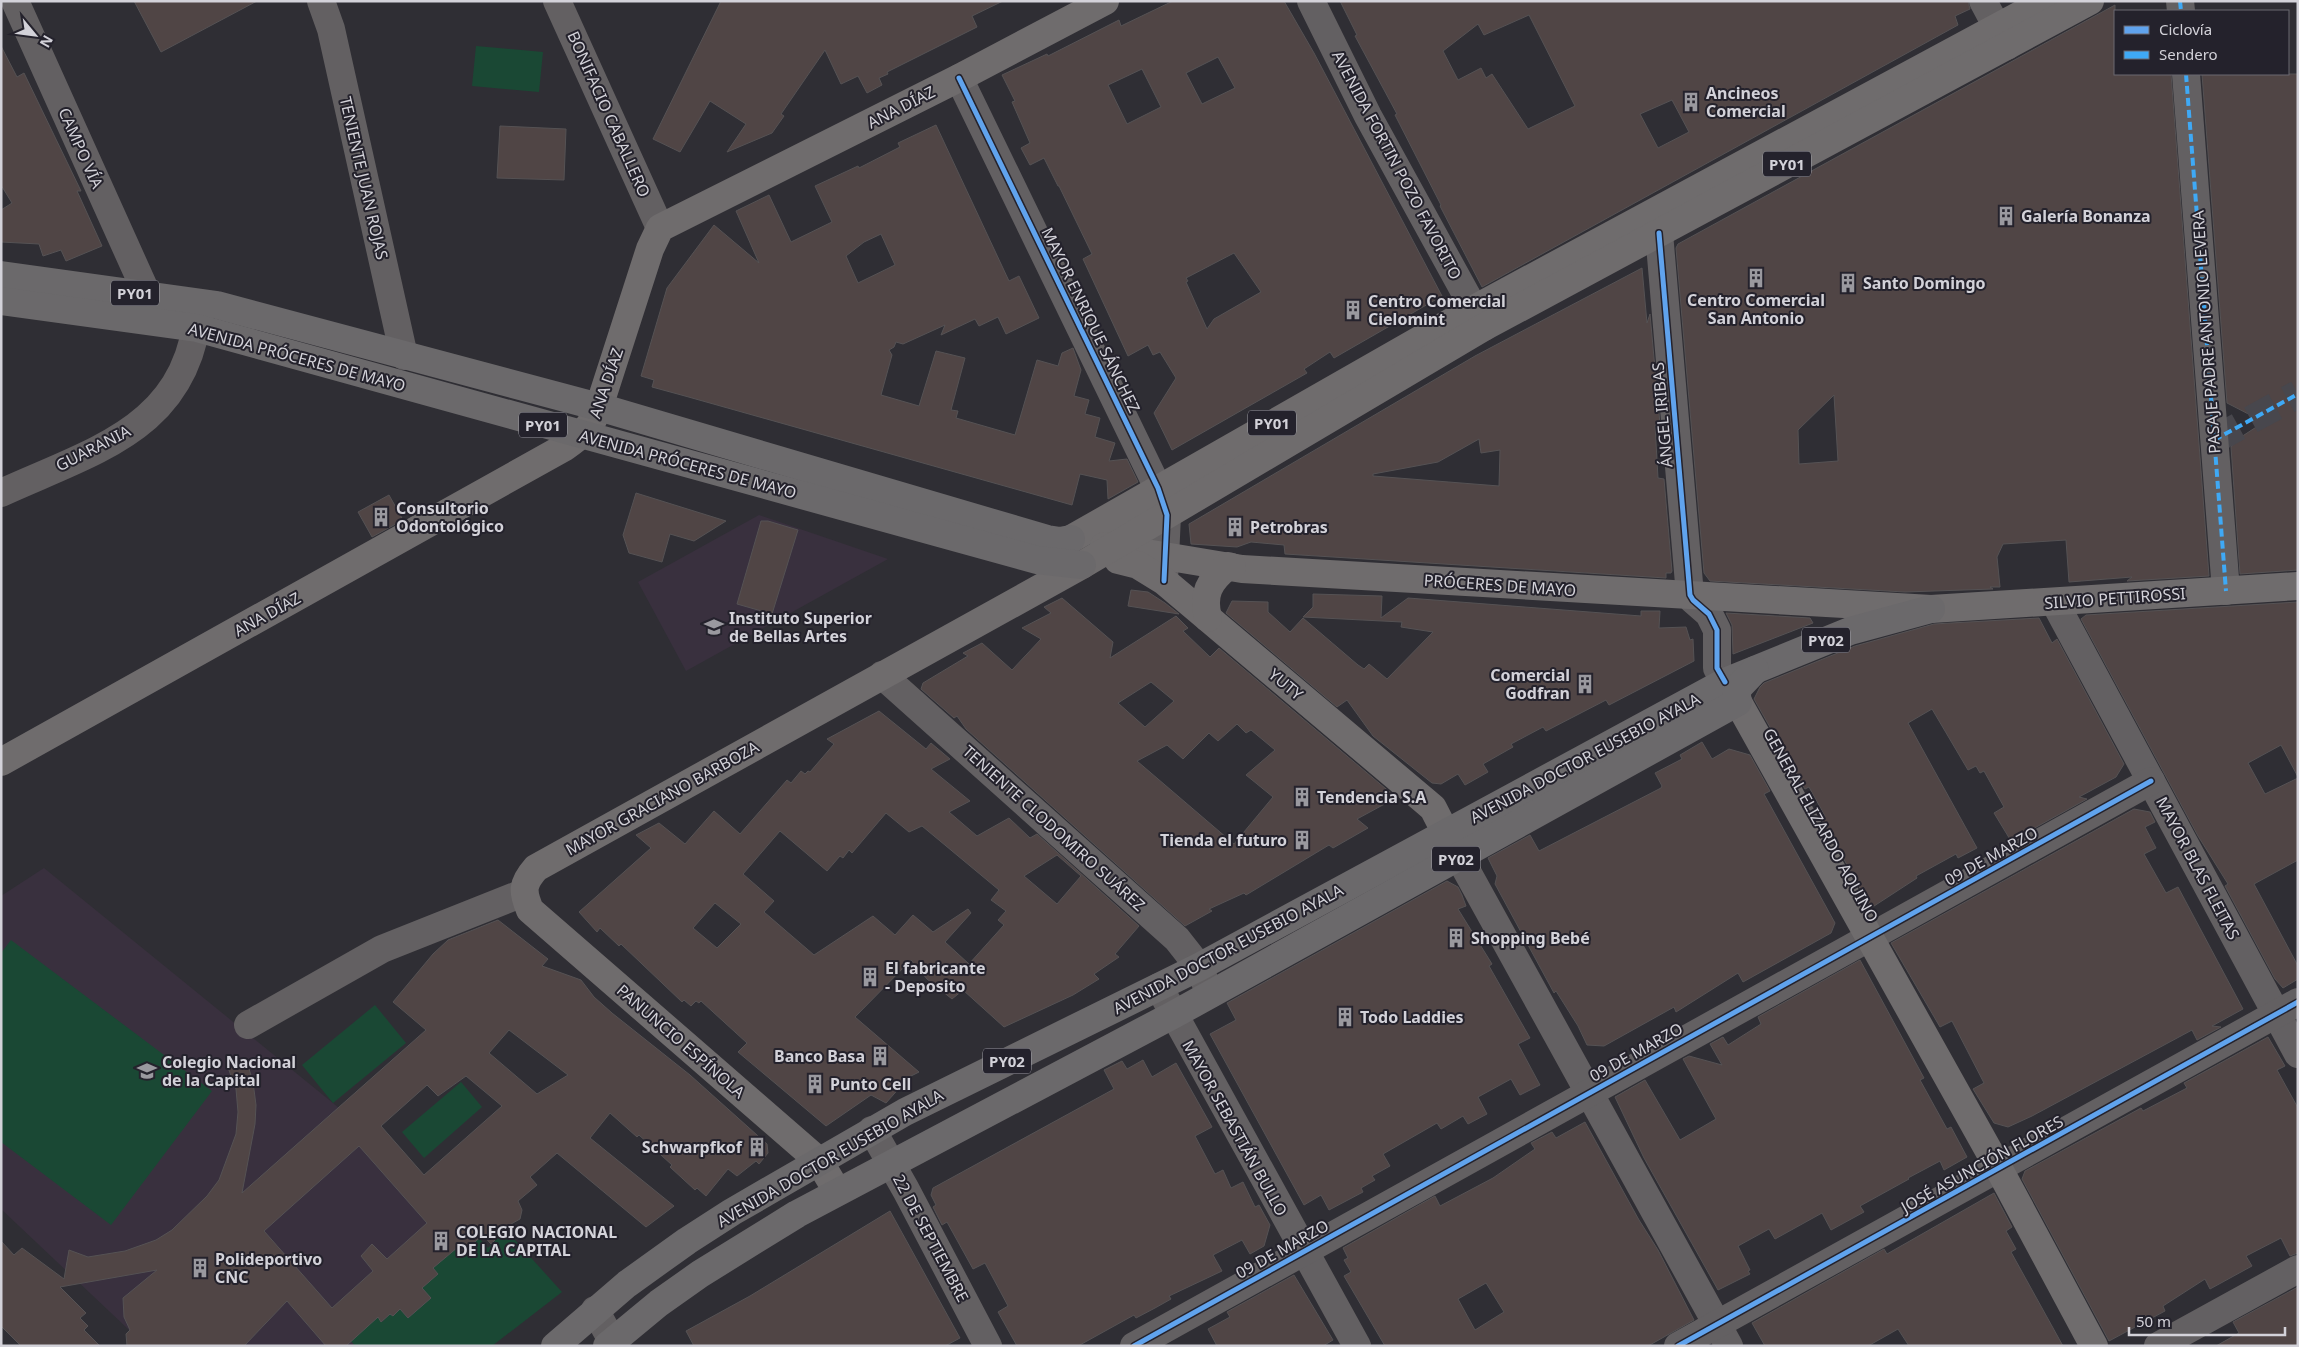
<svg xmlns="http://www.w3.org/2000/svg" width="2299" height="1347" viewBox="0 0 2299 1347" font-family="'Noto Sans',sans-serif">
<rect width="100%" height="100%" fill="#2f2e34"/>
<g fill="#39303e">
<path d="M759,515L888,559L686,671L638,582Z"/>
<path d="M44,868L339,1108L479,1238L492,1346H146L1,1209V896Z"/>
</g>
<g fill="#1a4834">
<path d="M476,46L543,52L539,92L472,86Z"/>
<path d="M11,940L212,1091L111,1225L1,1142V953Z"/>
<path d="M375,1005L406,1043L333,1103L302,1065Z"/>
<path d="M461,1082L482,1107L424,1158L402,1132Z"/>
<path d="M506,1230L562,1292L492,1346H355L351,1341L378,1317L382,1322L390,1314L393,1316L400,1309L408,1318L431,1298L422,1288L438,1274L433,1268L458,1247L463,1252L479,1238L488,1248Z"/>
</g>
<g fill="#504545" stroke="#555254" fill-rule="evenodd">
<path d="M134,1H257L161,52Z"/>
<path d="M721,1H1003L972,16L977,27L887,72L888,74L879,78L882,85L867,93L858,76L841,84L825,50L781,114L784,116L772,133L727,152L746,124L710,101L680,152L653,139Z"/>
<path d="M1173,1H1284L1314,53L1442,296L1334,358L1330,352L1304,369L1307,373L1172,450L1154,413L1176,378L1160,352L1153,355L1148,345L1128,356L1083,259L1092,254L1059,186H1058L1044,158L1030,165L1021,148L1030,143L1012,102L1015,101L1002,75L1047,54L1048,56L1119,20L1121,26ZM1218,57L1235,88L1202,104L1186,73ZM1142,69L1161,107L1127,124L1108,85ZM1234,253L1261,292L1214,319L1207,329L1186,282L1188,281L1186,278Z"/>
<path d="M1340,1H1968L1970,9L1955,16L1958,25L1482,287L1440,206L1441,205L1395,115L1397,114L1355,36L1357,35ZM1529,15L1575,106L1528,129L1492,74L1486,78L1481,68L1458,80L1443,51L1478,24L1484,35ZM1672,100L1689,132L1658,148L1640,114Z"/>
<path d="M2115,5V74H2171L2209,576L2127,581L2132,577L2069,582L2066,540L2003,544L1997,557L2000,587H1990L1993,589L1905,592L1710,581L1704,573L1676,248L1678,244ZM1834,395L1838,461L1799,464L1798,430Z"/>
<path d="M1,46L17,77L24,73L81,191H77L102,246L66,261L61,250L43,256L39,244L1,242V210L12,203L1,185Z"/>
<path d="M2202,74H2298V570L2240,574L2231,447L2241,437L2264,422L2227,403Z"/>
<path d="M936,125L1009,281L1019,276L1039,318L1006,334L998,317L979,326L975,319L941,335L945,325L903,344L896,342L894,347L889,350L892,355L881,395L919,406L936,351L965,358L951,410L958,411L956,418L1015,435L1037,360L1058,366L1062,353L1073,348L1081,370L1074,396L1089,400L1085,414L1100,418L1095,437L1115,443L1109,461L1127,459L1138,482L1108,499L1107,480L1080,474L1072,505L685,396L652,387L654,380L641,376L667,288L714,225L759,263L736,211L769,195L791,242L832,222L815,186L858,166L859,168L900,147L898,143ZM881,234L895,265L858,283L846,256L864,242Z"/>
<path d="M500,126L566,129L564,180L497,178Z"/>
<path d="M1642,268L1647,323L1650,314L1660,424L1655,425L1658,478L1664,479L1672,571L1671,573H1666V578L1285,554L1284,545L1251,542L1237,547L1191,544L1189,524L1475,356ZM1479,439L1481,453L1500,450L1499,486L1373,476V474L1438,462Z"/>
<path d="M636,493L726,521L694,541L670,534L662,562L629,553L623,535Z"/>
<path d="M389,495L403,520L372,537L358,512Z"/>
<path d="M761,521H768L798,530L772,614L737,604Z"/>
<path d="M1131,590L1148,592L1165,603L1179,614L1128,606Z"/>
<path d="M1313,594L1382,596L1381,618L1408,598L1641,616V611H1660L1659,628L1686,627L1690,640L1693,639L1694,661L1609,705L1606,700L1546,731L1543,727L1511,744L1513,747L1483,764L1488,772L1465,785L1458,774L1441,784L1432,783L1373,736L1347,700L1337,707L1226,613L1232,601L1268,602V612L1290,632L1303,618L1358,665L1364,669L1369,664L1387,679L1433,632L1401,627L1402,622L1303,617L1313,607Z"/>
<path d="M1062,598L1113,642L1110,658L1176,616L1188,628L1183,631L1210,657L1219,648L1392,794V800L1357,819L1368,828L1333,848L1329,845L1246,895L1244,893L1209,909L1212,911L1185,926L966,729L957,716L954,718L921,689L923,683L968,656L963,653L982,643L1012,670L1041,639L1022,628L1051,613L1044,607ZM1151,682L1174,701L1145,727L1118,703ZM1237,724L1246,733L1251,730L1275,750L1246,775L1273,797L1234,844L1137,761L1167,745L1183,759L1209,733L1218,741Z"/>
<path d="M2298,602V777L2281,745L2248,763L2265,794L2298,778V860L2254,884L2298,966V979L2283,988L2275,979L2225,886L2228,884L2198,836L2081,619L2086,615Z"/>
<path d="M1726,613L1810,618L1813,623L1733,654L1732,625Z"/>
<path d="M2039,618L2052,643L2057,639L2124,764L2116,777L2079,797L2087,799L2011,841L1994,813L2004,807L1984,771L1980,773L1976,766L1968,770L1932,709L1908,723L1977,848L1958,858L1956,854L1916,876L1917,878L1871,908L1821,818L1825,816L1809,787L1805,789L1754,699L1760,687L1764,683L1855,646L1934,624Z"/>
<path d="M879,711L926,749L931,743L950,759L931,769L970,801L949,812L977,836L1009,818L1030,838L1037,834L1139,926L1115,954L1119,957L1094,974L1099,979L1073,995L1004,1027L963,990L952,999L927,979L911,960L855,1017L919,1072L909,1077L886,1103L871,1095L826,1126L738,1052L747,1043L701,1001L699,1003L696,1001L691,1006L684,1000L682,1002L621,944L619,946L600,928L597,932L579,912L651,848L636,835L659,823L685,844L714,811L740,834L787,780L791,783L801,771L805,774L808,771L810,772L834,744L827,739ZM886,813L909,832L922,826L999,890L991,900L1006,911L998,920L1004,925L969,964L945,942L971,913L968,909L933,932L913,915L895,935L873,916L814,955L764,912L774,901L743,874L780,831L827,871L840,856L843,858L849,850L852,853ZM1057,855L1081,876L1057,904L1024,876ZM715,903L741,924L717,948L693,928Z"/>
<path d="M1702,742L1712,759L1729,749L1750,755L1770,791L1764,794L1835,923L1831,933L1743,982L1738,973L1676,1012L1674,1007L1604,1046L1587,1045L1578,1026L1556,991L1554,993L1495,884L1497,876L1488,858L1530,835L1539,851L1661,788L1662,786L1655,773L1682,759L1680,755Z"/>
<path d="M2134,809L2150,812L2155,822L2145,827L2156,848L2144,854L2166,893L2178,887L2243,1009L2212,1026L2221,1027L2197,1040L2192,1030L2032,1116L2008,1127L1994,1123L1973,1089L1984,1083L1952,1021L1940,1027L1891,943Z"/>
<path d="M1447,881L1458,887L1462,895L1466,906L1458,909L1492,964L1489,966L1530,1038L1518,1044L1540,1085L1520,1095L1511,1079L1478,1097L1487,1114L1468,1124L1463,1116L1441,1129L1437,1123L1383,1154L1390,1166L1372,1176L1375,1180L1361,1188L1363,1192L1329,1210L1321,1195L1304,1205L1210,1034L1236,1020L1227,1003Z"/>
<path d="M498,920L548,959L542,966L581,980L594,997L612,1013L690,1075L767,1144L768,1153L759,1164L756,1161L737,1176L728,1169L706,1196L697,1188L695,1190L670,1167L672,1165L639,1135L637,1137L610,1113L590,1138L674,1206L646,1227L557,1153L530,1177L537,1185L518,1201L522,1210L520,1219L511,1224L491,1244L483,1235L463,1252L458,1247L433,1268L438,1274L422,1288L431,1298L408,1318L400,1309L393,1316L390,1314L381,1322L378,1317L346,1346H326L287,1301L244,1346H127L126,1334L130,1330L124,1317L123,1298L157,1270L60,1287L86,1313L80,1318L88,1326L84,1330L100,1346H21L1,1326V1241L14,1255L22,1248L64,1279L69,1250L88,1257L125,1251L156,1240L172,1230L207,1196L219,1180L236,1134L238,1112L236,1089L227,1065L246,1059L253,1082L256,1105L255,1124L242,1193L426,1030L393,1002L433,954L448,940ZM509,1030L568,1075L537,1094L489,1053ZM466,1076L502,1106L424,1175L381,1126L427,1085L438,1096ZM359,1146L427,1223L387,1259L372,1244L361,1256L373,1271L332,1308L264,1231Z"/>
<path d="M1860,960L1924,1078L1920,1080L1947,1129L1951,1127L1967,1157L1944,1170L1940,1161L1908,1178L1909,1179L1860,1206L1864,1212L1831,1230L1822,1213L1775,1239L1769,1229L1738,1246L1750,1270L1748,1271L1750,1274L1718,1290L1644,1158L1615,1097L1645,1080L1680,1140L1716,1119L1683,1059L1689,1056L1722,1065L1710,1044L1723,1037L1728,1045L1761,1024L1758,1017Z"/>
<path d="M2268,1037L2285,1066L2277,1070L2298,1108V1253L2290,1256L2281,1238L2246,1256L2252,1266L2210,1289L2205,1279L2163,1306L2165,1311L2109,1341L2022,1179L2025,1171L2141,1108L2143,1111L2187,1088L2184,1083Z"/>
<path d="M1143,1060L1152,1077L1176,1063L1212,1127L1195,1136L1215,1174L1223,1170L1231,1188L1243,1182L1255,1207L1259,1205L1270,1225L1264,1246L1250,1254L1242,1240L1213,1255L1222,1271L1169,1296L1171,1299L1155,1308L1136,1318L1134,1315L1078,1346H1017L998,1312L1008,1306L985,1263L973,1269L947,1222L942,1225L933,1207L936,1205L931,1195L933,1188L1114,1089L1104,1070L1122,1061L1127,1069Z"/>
<path d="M1585,1122L1639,1220L1658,1250L1694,1320L1648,1346H1385L1344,1276L1351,1272L1344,1260L1348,1258L1343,1248L1435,1196L1440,1206L1493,1178L1535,1149L1531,1143L1552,1132L1556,1138ZM1486,1283L1504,1312L1475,1330L1458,1299Z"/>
<path d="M1994,1193L2012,1227L2006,1231L2016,1249L2011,1252L2063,1346H1909L1898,1329L1868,1346H1765L1752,1323L1884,1249L1887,1254Z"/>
<path d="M890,1211L960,1338L945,1346H694L686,1331L750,1296Z"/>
<path d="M1294,1275L1333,1340L1323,1346H1217L1208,1329L1230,1317L1227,1312Z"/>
<path d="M2298,1287V1346H2216L2239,1333L2233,1322Z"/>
</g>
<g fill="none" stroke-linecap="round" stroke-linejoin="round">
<path stroke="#48474d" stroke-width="28" stroke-dasharray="28 14" stroke-linecap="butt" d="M2214,440L2298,394"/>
<g stroke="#636062" stroke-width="28">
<path d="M15,1L147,294"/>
<path d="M321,1L331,29L404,356"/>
<path d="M557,1L660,228"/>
<path d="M1311,1L1368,116L1484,327"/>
<path d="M1983,1L2007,46"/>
<path d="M2180,1L2181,11"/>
<path d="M2186,74L2226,591"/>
<path d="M959,78L1158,488L1167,515L1164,579"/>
<path d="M1659,233L1690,595L1693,600L1709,614L1717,630V668L1725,682"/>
<path d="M1,493C97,449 190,428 199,304"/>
<path d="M2055,603L2298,1054"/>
<path d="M882,675L1177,939L1199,967L1210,994"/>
<path d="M1459,857L1729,1346"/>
<path d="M1159,987L1357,1346"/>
<path d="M248,1025L382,949L523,893"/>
<path d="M872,1130L906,1190L988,1346"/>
<path d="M595,1310L615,1346"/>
<path d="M1134,1346L2151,781"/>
<path d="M1678,1346L2298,1002"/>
<path d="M2158,1346L2298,1269"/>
</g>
<g stroke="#6f6c6d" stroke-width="28">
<path d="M1071,539L1474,309L2046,1"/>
<path d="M1104,546L1242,569L1931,609L2298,586"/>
<path d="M1118,560L1138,565L1164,581L1426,802L1433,808L1456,853"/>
<path d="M1208,618C1202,594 1209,581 1228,566L1232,567"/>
<path d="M1738,702L1999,1169L2094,1346"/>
<path d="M1,762L565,447C581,436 592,426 599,407L650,249L660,228L959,78L1105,1"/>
<path d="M837,1191L819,1161L530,910C522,891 522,884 536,868L1082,565L1484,327L2090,1"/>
</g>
<g stroke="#6b696b" stroke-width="28">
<path d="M1,275L217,305L599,407L1047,539L1060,541L1071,539"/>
<path d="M1,301L197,328L1037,560L1082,565"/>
<path d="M555,1346L627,1284L687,1241L732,1212L905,1112L1199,967L1725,682L1850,631L1931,609"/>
<path d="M607,1346L659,1303L700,1274L797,1214L1173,1015L1738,702L1736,690L1755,670"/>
</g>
<g stroke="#3fa9f5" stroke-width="4" stroke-dasharray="8 4" stroke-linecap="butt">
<path d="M2180,1L2181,11"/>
<path d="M2186,74L2226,591"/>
<path d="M2214,440L2298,394"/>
</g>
<defs>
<g id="cycleway">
<path d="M959,78L1158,488L1167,515L1164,581"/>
<path d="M1659,233L1690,595L1693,600L1709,614L1717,630V668L1725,682"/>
<path d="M1134,1346L2151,781"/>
<path d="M1678,1346L2298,1002"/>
</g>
</defs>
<use href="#cycleway" stroke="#24222c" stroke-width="8"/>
<use href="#cycleway" stroke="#60a3ed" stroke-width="5"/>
</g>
<defs>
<symbol id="building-bare" viewBox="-9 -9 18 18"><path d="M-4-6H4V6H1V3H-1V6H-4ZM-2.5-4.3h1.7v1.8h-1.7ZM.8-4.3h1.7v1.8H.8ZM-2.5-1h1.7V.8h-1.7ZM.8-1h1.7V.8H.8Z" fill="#9a999f" stroke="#24222c" stroke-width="2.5" paint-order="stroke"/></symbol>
<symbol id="university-bare" viewBox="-9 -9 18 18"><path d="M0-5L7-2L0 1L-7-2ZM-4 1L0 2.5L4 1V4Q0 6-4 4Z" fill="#9a999f" stroke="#24222c" stroke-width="2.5" paint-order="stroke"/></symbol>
<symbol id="school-bare" viewBox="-9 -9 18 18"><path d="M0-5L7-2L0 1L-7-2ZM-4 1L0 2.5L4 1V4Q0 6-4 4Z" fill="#9a999f" stroke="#24222c" stroke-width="2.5" paint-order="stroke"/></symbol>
</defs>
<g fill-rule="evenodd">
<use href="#building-bare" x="1677" y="88" width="28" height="28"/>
<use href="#building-bare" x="1992" y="202" width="28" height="28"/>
<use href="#building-bare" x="1742" y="264" width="28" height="28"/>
<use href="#building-bare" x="1834" y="269" width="28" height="28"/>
<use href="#building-bare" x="1339" y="296" width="28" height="28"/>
<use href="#building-bare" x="367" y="503" width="28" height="28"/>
<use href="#building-bare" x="1221" y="513" width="28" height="28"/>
<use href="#university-bare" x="700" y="613" width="28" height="28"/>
<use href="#building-bare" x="1571" y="670" width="28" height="28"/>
<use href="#building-bare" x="1288" y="783" width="28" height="28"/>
<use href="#building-bare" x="1288" y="826" width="28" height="28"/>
<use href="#building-bare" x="1442" y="924" width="28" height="28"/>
<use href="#building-bare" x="856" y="963" width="28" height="28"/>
<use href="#building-bare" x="1331" y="1003" width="28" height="28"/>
<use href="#building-bare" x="866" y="1042" width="28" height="28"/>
<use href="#school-bare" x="133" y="1057" width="28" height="28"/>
<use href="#building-bare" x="801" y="1070" width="28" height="28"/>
<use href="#building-bare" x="743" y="1133" width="28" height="28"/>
<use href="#building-bare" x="427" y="1227" width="28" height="28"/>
<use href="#building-bare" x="186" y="1254" width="28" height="28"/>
</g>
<g text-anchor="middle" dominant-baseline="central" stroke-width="4" stroke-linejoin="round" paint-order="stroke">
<g fill="#24222c" stroke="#9e9da5" stroke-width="1">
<rect x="1763" y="151.5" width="48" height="25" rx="4"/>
<rect x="111" y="280.5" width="48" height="25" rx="4"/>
<rect x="1248" y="410.5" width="48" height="25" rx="4"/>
<rect x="519" y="412.5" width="48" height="25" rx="4"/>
<rect x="1802" y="627.5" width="48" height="25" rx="4"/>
<rect x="1432" y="846.5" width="48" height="25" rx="4"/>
<rect x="983" y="1048.5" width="48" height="25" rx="4"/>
</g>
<g font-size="15" font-weight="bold" fill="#d3d2d9">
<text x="1787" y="164">PY01</text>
<text x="135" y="293">PY01</text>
<text x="1272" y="423">PY01</text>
<text x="543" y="425">PY01</text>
<text x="1826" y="640">PY02</text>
<text x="1456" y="859">PY02</text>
<text x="1007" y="1061">PY02</text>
</g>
<g font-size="16" font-weight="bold" fill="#d3d2d9" stroke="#24222c" text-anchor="start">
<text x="1706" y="93">Ancineos<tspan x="1706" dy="18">Comercial</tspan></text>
<text x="2021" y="216">Galería Bonanza</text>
<text x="1863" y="283">Santo Domingo</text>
<text x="1756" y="300" text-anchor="middle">Centro Comercial<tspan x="1756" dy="18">San Antonio</tspan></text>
<text x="1368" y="301">Centro Comercial<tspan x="1368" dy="18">Cielomint</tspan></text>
<text x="396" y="508">Consultorio<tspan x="396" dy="18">Odontológico</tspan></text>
<text x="1250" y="527">Petrobras</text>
<text x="729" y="618">Instituto Superior<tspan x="729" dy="18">de Bellas Artes</tspan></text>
<text x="1570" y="675" text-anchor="end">Comercial<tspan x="1570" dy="18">Godfran</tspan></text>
<text x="1317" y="797">Tendencia S.A</text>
<text x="1287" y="840" text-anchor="end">Tienda el futuro</text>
<text x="1471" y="938">Shopping Bebé</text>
<text x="885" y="968">El fabricante<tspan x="885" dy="18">- Deposito</tspan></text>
<text x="1360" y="1017">Todo Laddies</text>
<text x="865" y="1056" text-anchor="end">Banco Basa</text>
<text x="162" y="1062">Colegio Nacional<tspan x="162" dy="18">de la Capital</tspan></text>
<text x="830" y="1084">Punto Cell</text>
<text x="742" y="1147" text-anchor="end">Schwarpfkof</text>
<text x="456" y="1232">COLEGIO NACIONAL<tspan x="456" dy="18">DE LA CAPITAL</tspan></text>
<text x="215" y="1259">Polideportivo<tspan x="215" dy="18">CNC</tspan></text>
</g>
<g font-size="16" fill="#d3d2d9" stroke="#24222c">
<text transform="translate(901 107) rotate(-27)">ANA DÍAZ</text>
<text transform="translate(609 114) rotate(66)">BONIFACIO CABALLERO</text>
<text transform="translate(81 148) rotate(66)">CAMPO VÍA</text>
<text transform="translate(1397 165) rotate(62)">AVENIDA FORTIN POZO FAVORITO</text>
<text transform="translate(364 178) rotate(77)">TENIENTE JUAN ROJAS</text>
<text transform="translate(1091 320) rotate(64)">MAYOR ENRIQUE SÁNCHEZ</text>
<text transform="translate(2206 332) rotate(-94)">PASAJE PADRE ANTONIO LEVERA</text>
<text transform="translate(297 357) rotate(15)">AVENIDA PRÓCERES DE MAYO</text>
<text transform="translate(606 383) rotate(-71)">ANA DÍAZ</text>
<text transform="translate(1662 415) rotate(-95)">ÁNGEL IRIBAS</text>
<text transform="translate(93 448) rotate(-27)">GUARANIA</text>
<text transform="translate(688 464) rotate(15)">AVENIDA PRÓCERES DE MAYO</text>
<text transform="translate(1500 585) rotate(4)">PRÓCERES DE MAYO</text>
<text transform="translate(2115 598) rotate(-4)">SILVIO PETTIROSSI</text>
<text transform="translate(267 614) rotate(-29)">ANA DÍAZ</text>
<text transform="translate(1286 684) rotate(40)">YUTY</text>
<text transform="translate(1585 758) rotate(-28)">AVENIDA DOCTOR EUSEBIO AYALA</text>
<text transform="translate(662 798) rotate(-29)">MAYOR GRACIANO BARBOZA</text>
<text transform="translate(1821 825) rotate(61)">GENERAL ELIZARDO AQUINO</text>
<text transform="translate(1054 828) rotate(42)">TENIENTE CLODOMIRO SUÁREZ</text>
<text transform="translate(1991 856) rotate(-29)">09 DE MARZO</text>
<text transform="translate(2198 868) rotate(62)">MAYOR BLAS FLEITAS</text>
<text transform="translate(1228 949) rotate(-28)">AVENIDA DOCTOR EUSEBIO AYALA</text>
<text transform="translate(681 1041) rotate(41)">PANUNCIO ESPÍNOLA</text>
<text transform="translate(1636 1052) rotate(-29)">09 DE MARZO</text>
<text transform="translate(1235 1128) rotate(61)">MAYOR SEBASTIÁN BULLO</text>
<text transform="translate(830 1158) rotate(-30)">AVENIDA DOCTOR EUSEBIO AYALA</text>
<text transform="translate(1982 1164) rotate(-29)">JOSÉ ASUNCIÓN FLORES</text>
<text transform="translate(931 1238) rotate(62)">22 DE SEPTIEMBRE</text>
<text transform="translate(1282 1249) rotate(-29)">09 DE MARZO</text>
</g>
</g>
<rect width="2299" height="1347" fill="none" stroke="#d3d2d9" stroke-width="5"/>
<rect x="2114" y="10" width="175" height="65" fill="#24222c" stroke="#6a6871"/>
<rect x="2124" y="26" width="25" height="8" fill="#60a3ed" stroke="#6a6871"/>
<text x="2159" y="35" font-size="15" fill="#d3d2d9">Ciclovía</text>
<rect x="2124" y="51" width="25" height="8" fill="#3fa9f5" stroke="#6a6871"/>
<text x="2159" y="60" font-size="15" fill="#d3d2d9">Sendero</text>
<g transform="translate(35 35) rotate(119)" stroke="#24222c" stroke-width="4" paint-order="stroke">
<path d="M0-4L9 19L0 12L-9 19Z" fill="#d3d2d9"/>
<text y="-8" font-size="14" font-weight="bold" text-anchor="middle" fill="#d3d2d9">N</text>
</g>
<path d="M2129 1327v8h156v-8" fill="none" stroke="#d3d2d9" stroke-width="2.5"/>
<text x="2136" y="1327" font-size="15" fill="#d3d2d9" stroke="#24222c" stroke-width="4" paint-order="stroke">50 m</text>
</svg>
